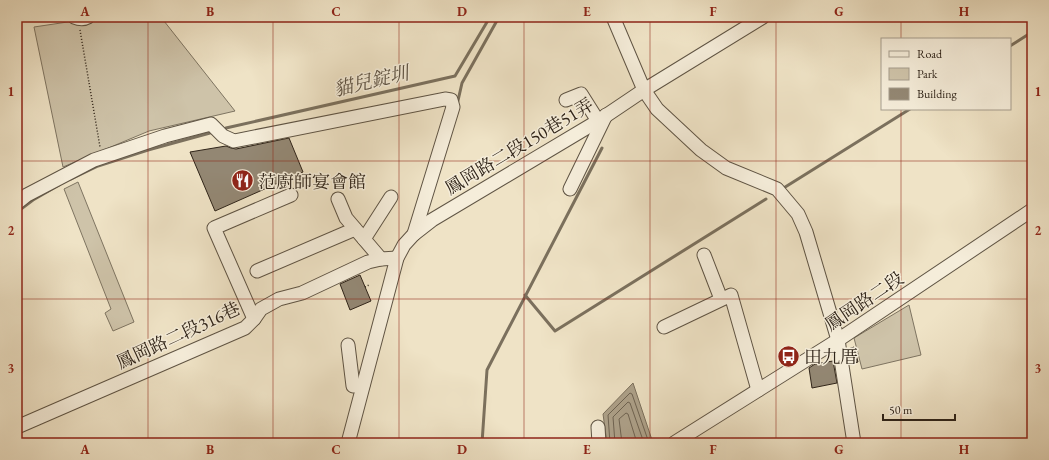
<svg xmlns="http://www.w3.org/2000/svg" width="1049" height="460" viewBox="0 0 1049 460" font-family="'EB Garamond','Noto Serif TC',serif">
<rect width="100%" height="100%" fill="#efe3c6"/>
<filter id="stains"><feTurbulence type="fractalNoise" baseFrequency=".005" numOctaves="4"/><feColorMatrix values="0 0 0 0 .2 0 0 0 0 .09 0 0 0 0 .02 0 0 0 .5 -.17"/></filter>
<radialGradient id="worn" r=".72"><stop offset=".6" stop-color="#630" stop-opacity="0"/><stop offset="1" stop-color="#630" stop-opacity=".3"/></radialGradient>
<g fill="#cec3a9" stroke="#7e7461">
<path d="M101,17H147L164,21L235,111L149,131L63,167L34,27Z"/>
<path d="M78,182L134,322L113,331L105,313L111,309L64,189Z"/>
<path d="M909,305L921,355L862,369L854,338Z"/>
</g>
<path fill="#aea28b" stroke="#7b705d" d="M633,383L653,443H607L603,414Z"/>
<g fill="none" stroke-linecap="round" stroke-linejoin="round">
<g stroke="#6e6352" stroke-width="1">
<path d="M610,443L608,415L630,393L632,394L649,443"/>
<path d="M615,443L613,417L628,402L630,403L644,443"/>
<path d="M622,443L619,419L626,413L628,414L637,443"/>
</g>
<g stroke="#7b705d" stroke-width="3">
<path d="M1010,46L1032,32"/>
<path d="M457,105L462,83L499,17"/>
<path d="M226,128L455,76L490,17"/>
<path d="M71,179L98,166L148,150L210,133"/>
<path d="M782,189L910,109"/>
<path d="M17,212L33,200L59,185"/>
<path d="M525,295L555,331L766,199"/>
<path d="M482,443L487,370L602,148"/>
</g>
</g>
<g fill="#938773" stroke="#2f2419">
<path d="M289,138L303,172L215,211L190,152L226,146L231,148L236,149Z"/>
<path d="M360,275L371,301L350,310L340,284Z"/>
<path d="M854,347L858,362L850,364L848,349Z"/>
<path d="M833,361L837,383L812,388L809,368L815,364Z"/>
</g>
<g fill="none" stroke-linecap="round" stroke-linejoin="round">
<defs>
<g id="minor">
<path d="M74,17C79,19 83,20 88,17"/>
<path d="M613,17L644,90L657,109L701,150L726,168L777,189L798,214L806,232L838,340L854,443"/>
<path d="M566,100L581,94L598,121"/>
<path d="M570,189L606,115"/>
<path d="M338,199L346,218L381,259"/>
<path d="M17,203L27,195L94,160L165,136L211,124L223,136L234,141L445,99L451,100L453,107L414,234L404,245L397,258L348,443"/>
<path d="M414,234L432,220L598,121L644,90L763,17"/>
<path d="M364,239L391,197"/>
<path d="M704,255L721,299"/>
<path d="M257,271L355,229"/>
<path d="M254,319L214,228L291,195"/>
<path d="M664,327L731,295L758,390"/>
<path d="M348,345L353,386L363,385"/>
<path d="M17,427L245,328L254,319L261,309L279,299L302,293L368,262L381,259L397,258"/>
<path d="M598,427L599,443"/>
<path d="M674,443L838,340L1032,210"/>
</g>
</defs>
<use href="#minor" stroke="#5f5444" stroke-width="15"/>
<g stroke="#2f2419" stroke-width="1.5" stroke-dasharray="1 2" stroke-linecap="butt">
<path d="M80,30L100,147"/>
<path d="M365,287L369,285"/>
</g>
<use href="#minor" stroke="#f5edda" stroke-width="13"/>
</g>
<path fill="none" stroke="#8f2418" stroke-width="1" stroke-opacity="0.55" d="M148,17V443M273,17V443M399,17V443M524,17V443M650,17V443M776,17V443M901,17V39M901,109V443M17,161H1032M17,299H1032"/>
<defs>
<symbol id="restaurant-disc" viewBox="-11 -11 22 22"><circle r="9.5" fill="#8f2418" stroke="#f5edda"/><path d="M-5-6h1v4h1v-4h1v4h1v-4h1v5L-1.5 .5V6h-2V.5L-5-1ZM5-6V6H3V1.5H1.5Q1.5-4 5-6Z" fill="#fff"/></symbol>
<symbol id="bus-disc" viewBox="-11 -11 22 22"><circle r="9.5" fill="#8f2418" stroke="#f5edda"/><path d="M-5-6H5V4H4V6H2V4H-2V6H-4V4H-5ZM-3.5-4V0h7V-4ZM-3.5 1.2v1.5H-2V1.2ZM2 1.2v1.5H3.5V1.2Z" fill="#fff"/></symbol>
</defs>
<g fill-rule="evenodd">
<use href="#restaurant-disc" x="230" y="168" width="25" height="25"/>
<use href="#bus-disc" x="776" y="344" width="25" height="25"/>
</g>
<g text-anchor="middle" dominant-baseline="central" stroke-width="3" stroke-linejoin="round" paint-order="stroke">
<g font-size="18" fill="#2f2419" stroke="#f5edda">
<text transform="translate(519 146) rotate(-31)">鳳岡路二段150巷51弄</text>
<text transform="translate(864 301) rotate(-34)">鳳岡路二段</text>
<text transform="translate(178 335) rotate(-25)">鳳岡路二段316巷</text>
</g>
<g font-size="18" fill="#2f2419" stroke="#f5edda" text-anchor="start">
<text x="258" y="181">范廚師宴會館</text>
<text x="804" y="356">田九厝</text>
</g>
<g font-size="19" font-style="italic" fill="#5b5041" stroke="#f5edda">
<text transform="translate(371 81) rotate(-13)">貓兒錠圳</text>
</g>
</g>
<rect width="1049" height="460" fill="none" stroke="#efe3c6" stroke-width="44"/>
<rect x="881" y="38" width="130" height="72" fill="#f5edda" stroke="#a69d8d"/>
<rect x="889" y="51" width="20" height="6" fill="#f5edda" stroke="#a69d8d"/>
<text x="917" y="58" font-size="12" fill="#2f2419">Road</text>
<rect x="889" y="68" width="20" height="12" fill="#cec3a9" stroke="#a69d8d"/>
<text x="917" y="78" font-size="12" fill="#2f2419">Park</text>
<rect x="889" y="88" width="20" height="12" fill="#938773" stroke="#a69d8d"/>
<text x="917" y="98" font-size="12" fill="#2f2419">Building</text>
<path d="M883 414v6h72v-6" fill="none" stroke="#2f2419" stroke-width="2"/>
<text x="889" y="414" font-size="12" fill="#2f2419" stroke="#f5edda" stroke-width="3" paint-order="stroke">50 m</text>
<rect x="22" y="22" width="1005" height="416" fill="none" stroke="#8f2418" stroke-width="1.5"/>
<g font-size="13" text-anchor="middle" font-weight="bold" fill="#8f2418">
<text x="85" y="16">A</text>
<text x="210" y="16">B</text>
<text x="336" y="16">C</text>
<text x="462" y="16">D</text>
<text x="587" y="16">E</text>
<text x="713" y="16">F</text>
<text x="839" y="16">G</text>
<text x="964" y="16">H</text>
<text x="11" y="96">1</text>
<text x="1038" y="96">1</text>
<text x="11" y="235">2</text>
<text x="1038" y="235">2</text>
<text x="11" y="373">3</text>
<text x="1038" y="373">3</text>
<text x="85" y="454">A</text>
<text x="210" y="454">B</text>
<text x="336" y="454">C</text>
<text x="462" y="454">D</text>
<text x="587" y="454">E</text>
<text x="713" y="454">F</text>
<text x="839" y="454">G</text>
<text x="964" y="454">H</text>
</g>
<rect width="100%" height="100%" filter="url(#stains)"/>
<rect width="100%" height="100%" fill="url(#worn)"/>
</svg>
